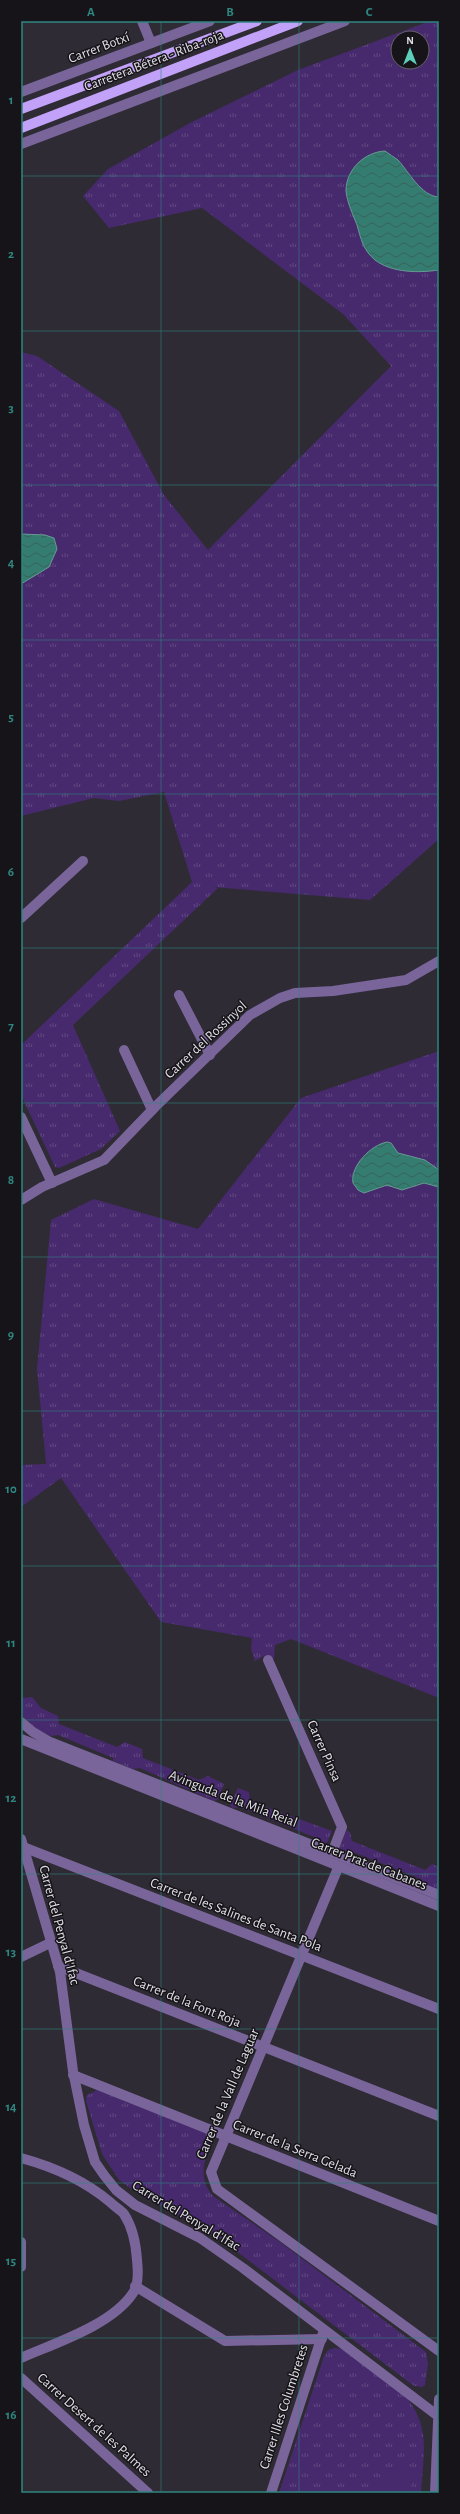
<svg xmlns="http://www.w3.org/2000/svg" width="460" height="2514" viewBox="0 0 460 2514" font-family="'Alegreya Sans',sans-serif">
<defs>
<pattern id="grass-tufts" width="24" height="20" patternUnits="userSpaceOnUse"><rect width="24" height="20" fill="#47296d"/><path d="M3 7l-1-3M5 7V3M7 7l1-3M15 17l-1-3M17 17v-4M19 17l1-3" fill="none" stroke="#614882"/></pattern>
<pattern id="water-waves" width="16" height="10" patternUnits="userSpaceOnUse"><rect width="16" height="10" fill="#337c6f"/><path d="M0 5q4-4 8 0t8 0" fill="none" stroke="#3b625c"/></pattern>
</defs>
<rect width="100%" height="100%" fill="#2e2b34"/>
<g fill="url(#grass-tufts)" fill-rule="evenodd">
<path d="M430,21H439V839L370,900L213,887L218,888L73,1025L120,1131L101,1149L59,1168L55,1167L21,1095V1045L192,882L164,792L119,801L94,798L21,816V352L37,356L119,411L164,495L208,550L391,366L343,314L202,208L109,228L83,196L108,169L190,123L298,70ZM398,38H422V62H398Z"/>
<path d="M439,1051V1698L291,1639L275,1645L274,1659L266,1655L255,1661L251,1649L252,1638L161,1622L61,1478L21,1507V1465L46,1464L37,1369L51,1220L94,1199L198,1229L301,1098Z"/>
<path d="M21,1695L24,1698L32,1697L41,1708L58,1716L59,1724L117,1747L125,1742L142,1749L143,1758L199,1780L208,1776L224,1784L218,1799L214,1801L140,1768L133,1769L113,1761V1758L58,1735L51,1736L38,1730L21,1715Z"/>
<path d="M238,1788L249,1792L250,1801L332,1831L327,1843L320,1842L319,1839L240,1807L232,1808L230,1805Z"/>
<path d="M346,1830L350,1832L352,1841L425,1870L432,1864L439,1867V1890L422,1883L421,1879L348,1850L345,1853L339,1850Z"/>
<path d="M97,2090L207,2133L213,2142C203,2161 198,2178 213,2196L280,2242L426,2352L428,2364L425,2385L422,2387L414,2386L219,2238L136,2192L119,2180L102,2154L86,2101L87,2095Z"/>
<path d="M334,2348L344,2349L408,2399C431,2430 423,2457 421,2493H279L324,2356L328,2350Z"/>
</g>
<path fill="#47296d" d="M410,2468L411,2493H380V2469Z"/>
<g fill="url(#water-waves)" stroke="#679a93">
<path d="M385,151C389,154 394,157 398,160C409,172 421,196 439,197V270C419,273 392,273 375,260C363,250 361,239 357,225C353,215 347,202 346,191C346,169 365,152 385,151Z"/>
<path d="M21,534L45,535L54,538L57,549L49,567L21,584Z"/>
<path d="M387,1142L391,1143L398,1153L425,1160L439,1170V1187L424,1183L402,1190L387,1185L364,1193L358,1190L353,1183C350,1166 371,1145 387,1142Z"/>
</g>
<g fill="none" stroke-linecap="round" stroke-linejoin="round">
<g stroke="#79659a" stroke-width="10">
<path d="M142,21L151,43"/>
<path d="M21,92L210,21"/>
<path d="M21,144L345,21"/>
<path d="M21,918L83,861"/>
<path d="M179,995L210,1055"/>
<path d="M124,1050L152,1110"/>
<path d="M21,1117L52,1183"/>
<path d="M21,1200L42,1187L104,1160L156,1106L250,1015L280,998L295,993L333,991L406,980L439,961"/>
<path d="M268,1660L342,1827L332,1853"/>
<path d="M21,1722L33,1732L50,1742L439,1895"/>
<path d="M21,1739L439,1906"/>
<path d="M21,1839L60,1972L73,2071L84,2125L95,2162L104,2175L116,2190L135,2205L200,2238L243,2268L438,2416"/>
<path d="M21,1848L23,1847L439,2009"/>
<path d="M338,1868L211,2172L217,2189L439,2351"/>
<path d="M21,1957L50,1943"/>
<path d="M58,1966L439,2116"/>
<path d="M73,2075L439,2221"/>
<path d="M21,2158C54,2167 84,2180 110,2202C114,2206 121,2210 124,2214C133,2228 136,2244 137,2260C138,2269 139,2285 133,2293C112,2325 55,2343 21,2358"/>
<path d="M21,2242V2267"/>
<path d="M135,2286L225,2341L322,2339"/>
<path d="M21,2378L148,2493"/>
<path d="M271,2493L323,2333"/>
<path d="M435,2493L439,2399"/>
</g>
<g stroke="#c2a1f8" stroke-width="10">
<path d="M21,109L257,21"/>
<path d="M21,128L298,21"/>
</g>
</g>
<path fill="none" stroke="#2e8680" stroke-width="1" stroke-opacity="0.55" d="M161,21V2493M299,21V2493M21,176H439M21,331H439M21,485H439M21,640H439M21,794H439M21,948H439M21,1103H439M21,1257H439M21,1411H439M21,1566H439M21,1720H439M21,1874H439M21,2029H439M21,2183H439M21,2338H439"/>
<g text-anchor="middle" dominant-baseline="central" stroke-width="3" stroke-linejoin="round" paint-order="stroke">
<g font-size="14" fill="#e1dfe6" stroke="#161418">
<text transform="translate(99 48) rotate(-21)">Carrer Botxí</text>
<text transform="translate(154 61) rotate(-21)">Carretera Bétera - Riba-roja</text>
<text transform="translate(206 1040) rotate(-43)">Carrer del Rossinyol</text>
<text transform="translate(324 1751) rotate(66)">Carrer Pinsa</text>
<text transform="translate(233 1799) rotate(21)">Avinguda de la Mila Reial</text>
<text transform="translate(369 1864) rotate(21)">Carrer Prat de Cabanes</text>
<text transform="translate(236 1915) rotate(21)">Carrer de les Salines de Santa Pola</text>
<text transform="translate(59 1925) rotate(75)">Carrer del Penyal d'Ifac</text>
<text transform="translate(187 2002) rotate(22)">Carrer de la Font Roja</text>
<text transform="translate(228 2094) rotate(-67)">Carrer de la Vall de Laguar</text>
<text transform="translate(295 2149) rotate(22)">Carrer de la Serra Gelada</text>
<text transform="translate(186 2216) rotate(31)">Carrer del Penyal d'Ifac</text>
<text transform="translate(284 2407) rotate(-72)">Carrer Illes Columbretes</text>
<text transform="translate(94 2425) rotate(42)">Carrer Desert de les Palmes</text>
</g>
</g>
<rect width="460" height="2514" fill="none" stroke="#161418" stroke-width="44"/>
<g transform="translate(410 50)"><circle r="19" fill="#161418" stroke="#67656a"/>
<path d="M0-3L7 15L0 10L-7 15Z" fill="#5cceba"/>
<text y="-6" font-size="11" font-weight="bold" text-anchor="middle" fill="#e1dfe6">N</text>
</g>
<rect x="22" y="22" width="416" height="2470" fill="none" stroke="#2e8680" stroke-width="1.5"/>
<g font-size="13" text-anchor="middle" font-weight="bold" fill="#2e8680">
<text x="91" y="16">A</text>
<text x="230" y="16">B</text>
<text x="369" y="16">C</text>
<text x="11" y="104">1</text>
<text x="11" y="258">2</text>
<text x="11" y="412">3</text>
<text x="11" y="567">4</text>
<text x="11" y="721">5</text>
<text x="11" y="876">6</text>
<text x="11" y="1030">7</text>
<text x="11" y="1184">8</text>
<text x="11" y="1339">9</text>
<text x="11" y="1493">10</text>
<text x="11" y="1647">11</text>
<text x="11" y="1802">12</text>
<text x="11" y="1956">13</text>
<text x="11" y="2111">14</text>
<text x="11" y="2265">15</text>
<text x="11" y="2419">16</text>
</g>
</svg>
